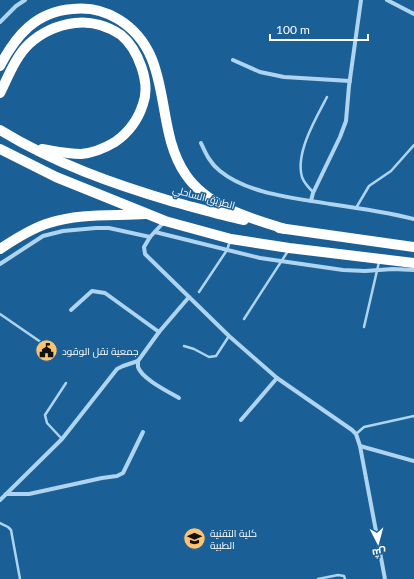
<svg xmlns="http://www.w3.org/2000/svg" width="414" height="579" viewBox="0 0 414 579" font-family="Lato,Cairo,sans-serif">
<rect width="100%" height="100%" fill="#1a6097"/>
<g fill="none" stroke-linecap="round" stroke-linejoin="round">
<g stroke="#aed4f0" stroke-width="2.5">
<path d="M313,192C309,188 304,183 302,177C295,153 316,118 327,97"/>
<path d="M356,208L369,186L391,171L414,145"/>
<path d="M199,292L227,250L230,241"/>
<path d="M0,314L45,345"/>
<path d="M244,319L288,251"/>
<path d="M364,327L379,262"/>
<path d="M184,346L194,349L209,357L216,356L229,336"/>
<path d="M356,434L364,427L414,416"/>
<path d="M62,439L47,423L45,415L66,383"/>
<path d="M0,523L8,527L11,530L20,579"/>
<path d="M318,579L338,575L344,576L345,579"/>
</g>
<g stroke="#aed4f0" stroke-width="4">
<path d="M387,0L414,14"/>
<path d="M0,22L16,6L25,0"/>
<path d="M233,60L260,72L284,77L350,81"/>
<path d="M201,143C206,154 210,163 220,171C248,194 295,198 330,204C358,208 386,212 414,219"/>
<path d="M311,201L313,193L340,137L346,121L349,86L361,0"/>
<path d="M164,222L150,237L144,247L145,254L229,336L277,378L352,430L356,434L360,446L385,579"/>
<path d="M155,232L260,258L343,270L365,271L393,269L414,270"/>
<path d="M0,264L43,236L63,231L96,228H109L150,237"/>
<path d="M71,310L92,291L105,293L159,332"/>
<path d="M179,398C169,392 142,379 138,367C138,366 138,363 138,361L159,332L189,297"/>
<path d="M241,420L277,378"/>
<path d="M360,446L414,461"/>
<path d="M6,494H29L102,478L117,476L123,473L143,432"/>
<path d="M0,500L62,439L117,369L123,366L138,361"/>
</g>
<g stroke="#fff" stroke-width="10">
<path d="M0,66C16,35 36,12 72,9C88,7 105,11 118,19C176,54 152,126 186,175C208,207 250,218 285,229"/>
<path d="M0,93C8,77 16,56 29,44C42,32 58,25 75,23C91,21 108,26 121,35C138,49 151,83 143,104C138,120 128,133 115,142C105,148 92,153 81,154C68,154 54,151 42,149"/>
<path d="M0,130C54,163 113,184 174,202C197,208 220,215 244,220"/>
<path d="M0,149L56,177L165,221L231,239L289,248L414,263"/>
<path d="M279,228L414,247"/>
<path d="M0,249C15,239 32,228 49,223C79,213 114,216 145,214"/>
</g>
</g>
<defs>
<symbol id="civic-disc" viewBox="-11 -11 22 22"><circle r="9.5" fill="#ffc36d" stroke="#1a6097"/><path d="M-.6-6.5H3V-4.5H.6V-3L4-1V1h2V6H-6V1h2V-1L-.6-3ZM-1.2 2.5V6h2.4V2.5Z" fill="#111"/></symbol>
<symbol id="university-disc" viewBox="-11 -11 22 22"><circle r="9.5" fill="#ffc36d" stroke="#1a6097"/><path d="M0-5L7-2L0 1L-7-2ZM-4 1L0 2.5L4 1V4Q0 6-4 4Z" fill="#111"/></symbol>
</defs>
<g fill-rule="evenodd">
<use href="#civic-disc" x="34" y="338" width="25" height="25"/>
<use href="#university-disc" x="182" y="526" width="25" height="25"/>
</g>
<g text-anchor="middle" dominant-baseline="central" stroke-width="3" stroke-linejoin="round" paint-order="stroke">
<g font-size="10" fill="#fff" stroke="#1a6097">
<text transform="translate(204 197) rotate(15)">الطريق الساحلي</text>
</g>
<g font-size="10" fill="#fff" stroke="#1a6097" text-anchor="start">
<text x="62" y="351">جمعية نقل الوقود</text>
<text x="210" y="533">كلية التقنية<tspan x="210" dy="12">الطبية</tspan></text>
</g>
</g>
<g transform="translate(378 543) rotate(174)" stroke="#1a6097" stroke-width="3" paint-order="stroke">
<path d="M0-3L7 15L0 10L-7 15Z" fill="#ffffff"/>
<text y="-6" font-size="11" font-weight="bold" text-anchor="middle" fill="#ffffff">ش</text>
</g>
<path d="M270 34v6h98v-6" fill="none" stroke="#ffffff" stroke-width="2"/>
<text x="276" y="34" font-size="12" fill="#ffffff" stroke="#1a6097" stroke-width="3" paint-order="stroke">100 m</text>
</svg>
